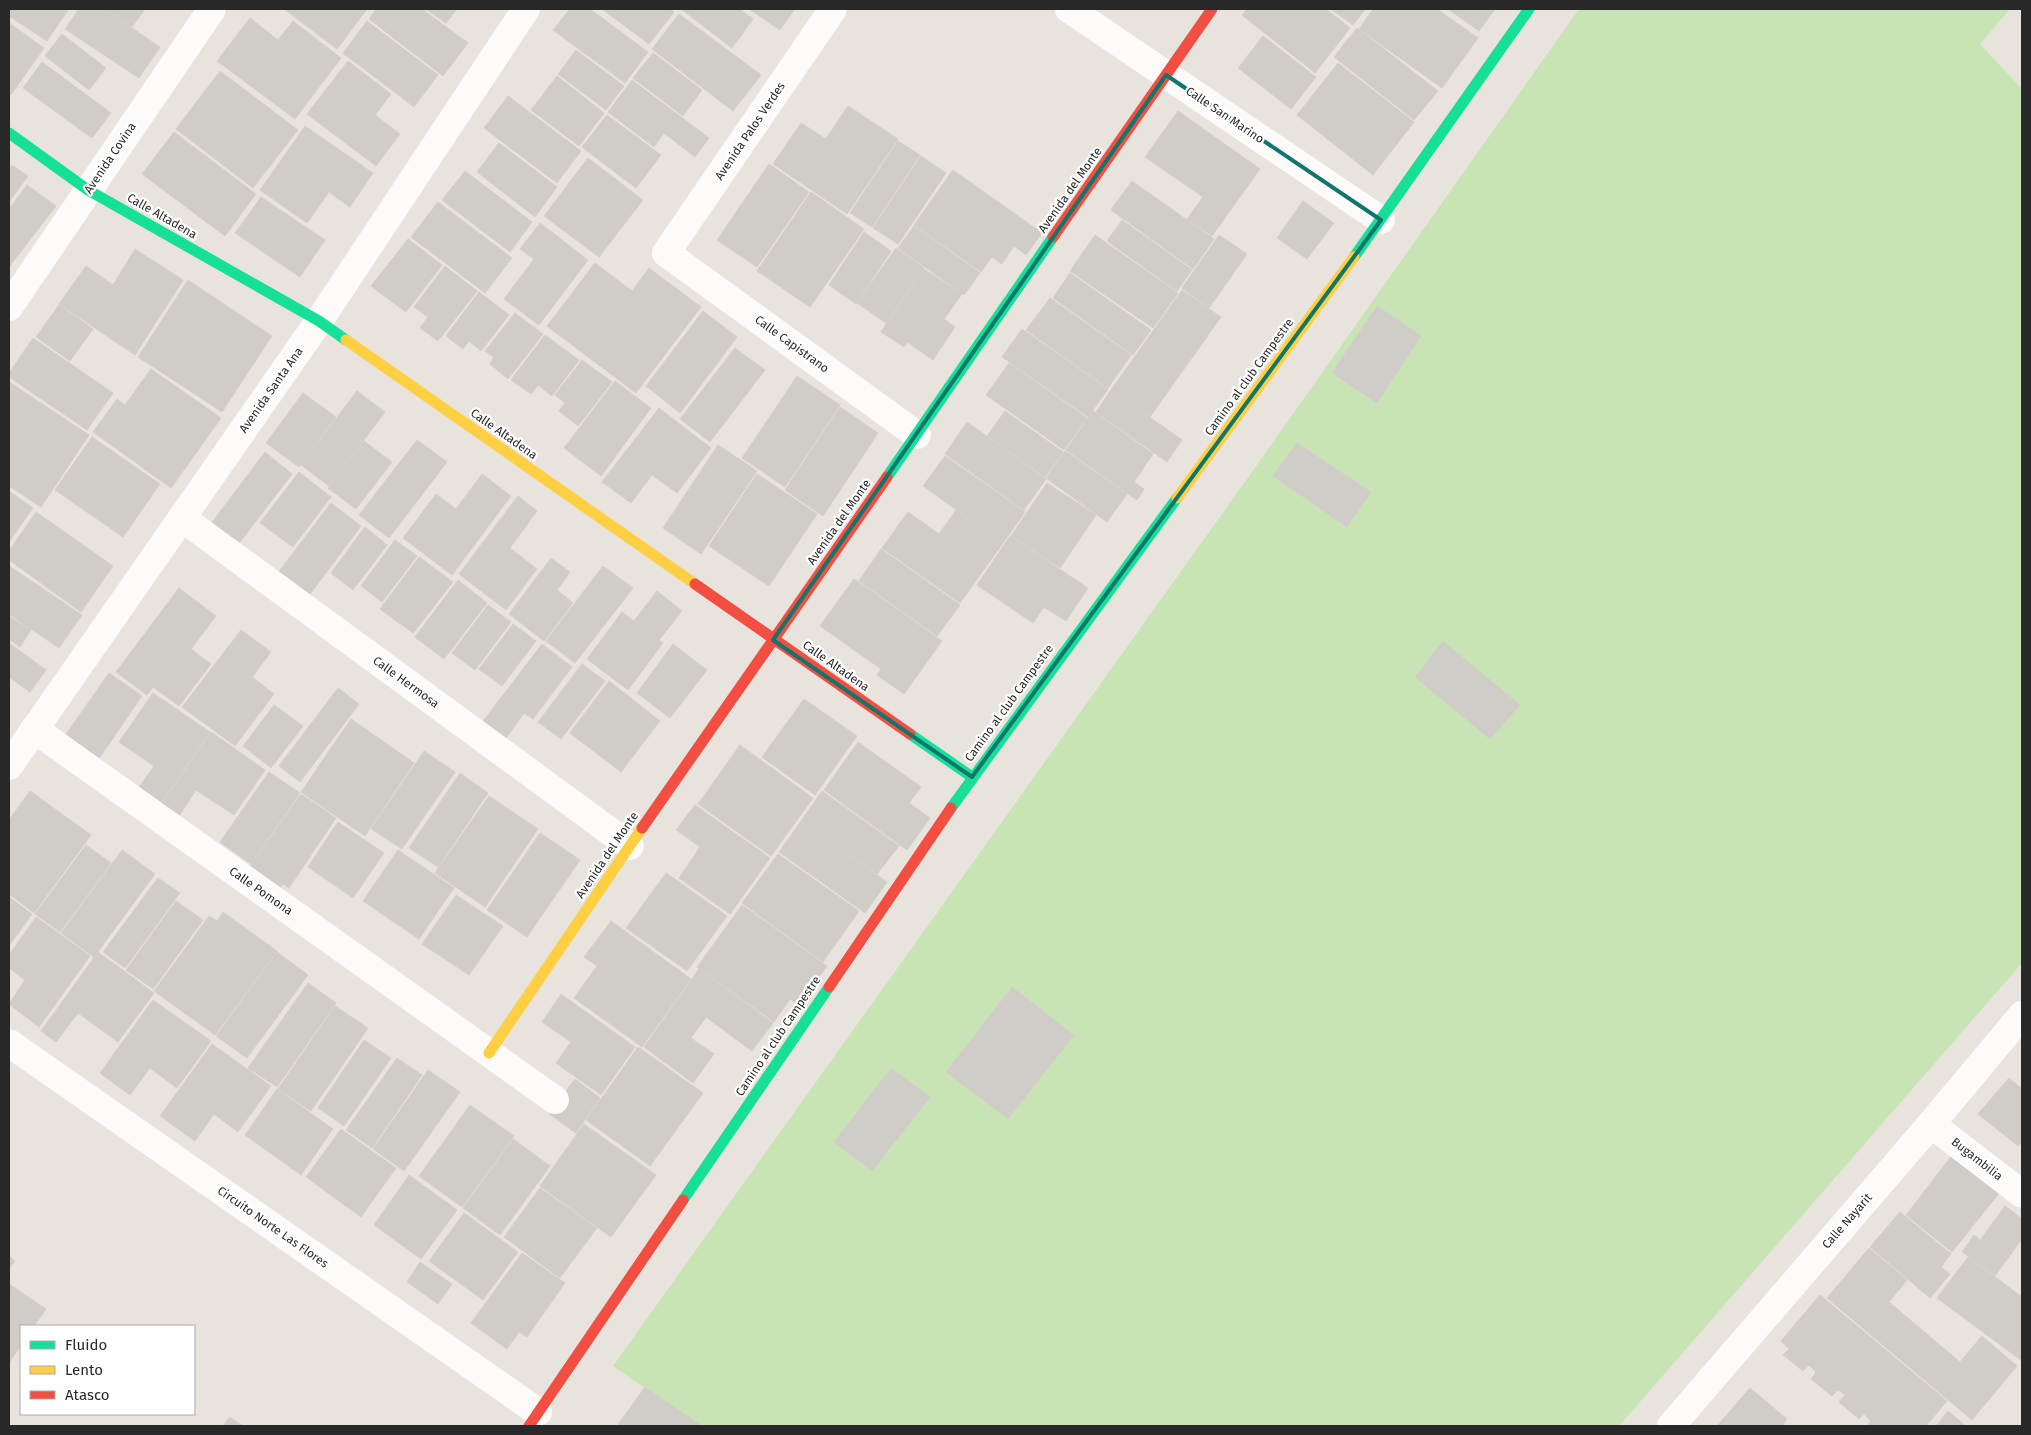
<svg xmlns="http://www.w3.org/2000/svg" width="2031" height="1435" viewBox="0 0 2031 1435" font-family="'Fira Sans',sans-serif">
<rect width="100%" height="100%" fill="#e8e3dd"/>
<path fill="#c8e4b4" d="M1579,9H2010L1980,44L2022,89V963L1619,1426H700L613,1366L1247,479Z"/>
<g fill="#d0cdc9" stroke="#d3cfca">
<path d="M9,9H67L68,10L47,41L9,16Z"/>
<path d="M79,9H104L160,47L139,78L65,29Z"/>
<path d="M104,9H145L132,27Z"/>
<path d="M284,9H367L337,49Z"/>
<path d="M376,9H422L468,43L443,76L369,19Z"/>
<path d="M426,9H457L446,23Z"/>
<path d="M570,9H590L648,52L625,83L553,30Z"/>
<path d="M602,9H670L674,12L649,44Z"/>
<path d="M681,9H739L753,19L732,48Z"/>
<path d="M749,9H795L780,30Z"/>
<path d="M1247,9H1326L1350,28L1315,73L1242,15Z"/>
<path d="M1331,9H1365L1353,25Z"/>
<path d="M1373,9H1437L1478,38L1442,88L1359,29Z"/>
<path d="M1448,9H1495L1479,31Z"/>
<path d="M679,14L761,75L733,111L652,49Z"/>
<path d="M250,18L278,40L293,21L341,58L295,119L217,61Z"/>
<path d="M367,21L438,75L414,107L343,53Z"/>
<path d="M9,23L44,48L11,95L9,94Z"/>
<path d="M1357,28L1438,91L1414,120L1334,57Z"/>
<path d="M62,34L106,68L89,90L45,56Z"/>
<path d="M1263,36L1316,77L1291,109L1238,68Z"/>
<path d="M576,50L624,86L606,110L558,74Z"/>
<path d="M653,53L702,90L683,116L633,78Z"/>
<path d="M348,61L391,94L375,115L400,134L376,166L307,114Z"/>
<path d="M42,62L111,113L92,138L23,88Z"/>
<path d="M1338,63L1414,122L1373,175L1297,115Z"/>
<path d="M220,71L298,130L253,188L176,129Z"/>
<path d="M557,76L604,113L579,146L531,110Z"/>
<path d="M632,80L709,138L695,157L664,133L654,147L608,112Z"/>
<path d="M508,96L581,151L557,183L484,128Z"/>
<path d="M848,106L898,139L847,214L773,164L801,123L826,139Z"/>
<path d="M1178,111L1260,169L1212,236L1187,219L1203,197L1145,157Z"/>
<path d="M607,115L661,155L636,188L582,147Z"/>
<path d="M305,126L373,173L350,207L329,192L307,223L260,190Z"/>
<path d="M174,132L256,194L225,236L142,174Z"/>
<path d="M898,141L920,155L872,227L850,213Z"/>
<path d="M499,143L557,187L535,217L477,172Z"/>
<path d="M921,156L946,173L898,244L873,228Z"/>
<path d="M588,158L643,200L599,257L544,216Z"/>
<path d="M769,164L809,192L757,267L717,240Z"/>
<path d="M12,165L28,176L9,202V170Z"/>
<path d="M953,170L1042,233L1026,255L1014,246L1002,264L992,257L981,272L914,225Z"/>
<path d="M465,171L532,222L510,252L442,200Z"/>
<path d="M1132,181L1214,239L1193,269L1111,210Z"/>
<path d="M27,185L56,206L9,267V209Z"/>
<path d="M811,192L864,229L810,307L757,271Z"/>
<path d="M261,197L325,240L300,277L235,233Z"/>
<path d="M1303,201L1334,223L1307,259L1277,238Z"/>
<path d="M438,202L512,258L485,293L411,237Z"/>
<path d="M1122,220L1192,270L1177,291L1107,241Z"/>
<path d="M540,223L588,260L539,325L504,299L534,259L520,249Z"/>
<path d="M914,226L980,273L964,295L898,248Z"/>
<path d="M864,232L891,251L856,304L829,285Z"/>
<path d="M1095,235L1178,293L1153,328L1070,271Z"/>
<path d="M1219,235L1247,254L1209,308L1182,288Z"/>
<path d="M408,239L442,265L406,312L371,286Z"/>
<path d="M896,248L924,268L886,323L857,303Z"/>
<path d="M135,249L183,280L135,355L59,304L86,266L113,285Z"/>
<path d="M595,263L632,291L649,268L701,307L636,393L547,326Z"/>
<path d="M445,266L477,291L438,341L420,328L428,317L414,307Z"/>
<path d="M924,269L962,294L944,319L955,327L933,360L907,342L904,347L881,332Z"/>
<path d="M1070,273L1151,330L1133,355L1053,298Z"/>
<path d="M188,280L272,336L222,412L138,357Z"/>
<path d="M1182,290L1221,317L1150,417L1111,390Z"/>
<path d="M479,292L509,315L481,351L469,341L463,349L446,336Z"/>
<path d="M1050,298L1131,355L1108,388L1026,330Z"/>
<path d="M59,305L93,329L70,361L36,337Z"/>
<path d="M1377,306L1421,336L1377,403L1332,373Z"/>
<path d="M703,311L737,337L680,413L646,386Z"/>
<path d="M515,313L543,334L508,379L490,364L494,357L485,351Z"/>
<path d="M1022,329L1108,389L1088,417L1002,357Z"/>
<path d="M545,335L579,360L552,396L538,385L531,394L511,380Z"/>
<path d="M33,338L113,393L87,430L9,377V373Z"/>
<path d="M735,348L765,370L710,442L680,419Z"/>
<path d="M582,360L612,382L578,426L559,411L565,403L555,395Z"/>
<path d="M1009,363L1087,418L1064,450L986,395Z"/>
<path d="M151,369L221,418L171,488L93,432L117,399L125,405Z"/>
<path d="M797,376L840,405L785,487L742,458Z"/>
<path d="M615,381L651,408L601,476L564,448Z"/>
<path d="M9,382L89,435L41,507L9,486Z"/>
<path d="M1111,390L1182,440L1167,462L1096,412Z"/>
<path d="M357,391L385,412L329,486L301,465Z"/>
<path d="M303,393L336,417L299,467L266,443Z"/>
<path d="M840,407L878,433L823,516L785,490Z"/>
<path d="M659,408L711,448L677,493L652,475L631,503L602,482Z"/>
<path d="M1005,411L1063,452L1045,477L987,436Z"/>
<path d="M1093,411L1153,454L1134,482L1144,489L1137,500L1066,450Z"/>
<path d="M967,422L1046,479L1024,510L945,454Z"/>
<path d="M92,437L160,484L123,537L55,490Z"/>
<path d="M417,440L447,462L389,538L359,515Z"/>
<path d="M364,441L392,462L356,509L328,488Z"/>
<path d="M1297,443L1371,492L1347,527L1273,476Z"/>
<path d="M718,445L757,471L701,554L663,528Z"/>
<path d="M1065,451L1127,494L1107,522L1046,478Z"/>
<path d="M265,452L292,474L234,550L207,529Z"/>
<path d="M945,456L1025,512L1003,543L923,486Z"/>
<path d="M299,472L331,497L293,547L260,523Z"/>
<path d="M482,474L511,496L452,575L403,538L436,494L456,509Z"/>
<path d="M757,474L817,514L769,586L709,546Z"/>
<path d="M1047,483L1096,515L1060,568L1011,536Z"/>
<path d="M9,491L33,508L9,542Z"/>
<path d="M518,496L537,511L510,548L537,569L506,610L459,574Z"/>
<path d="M331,503L361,526L305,601L274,578Z"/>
<path d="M956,510L1003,543L960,603L882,548L908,512L939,534Z"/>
<path d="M36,512L113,566L81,612L9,560V551Z"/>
<path d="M365,527L387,545L353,590L331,573Z"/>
<path d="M1010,536L1088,588L1066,621L1044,607L1033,623L977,585Z"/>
<path d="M395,540L417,556L382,602L361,586Z"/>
<path d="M881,549L960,605L937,636L859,581Z"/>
<path d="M419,557L453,582L413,633L380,609Z"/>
<path d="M551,558L570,572L557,590L573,603L544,641L509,614Z"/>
<path d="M9,566L82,615L59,648L9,614Z"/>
<path d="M603,566L633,588L575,663L546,641Z"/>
<path d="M854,579L942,641L904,694L877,675L881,669L820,626Z"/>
<path d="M458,580L487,603L444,659L415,637Z"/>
<path d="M179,588L216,616L191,649L211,664L179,706L153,687L147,695L116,672Z"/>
<path d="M657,591L682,611L659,640L663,643L628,690L587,659L622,612L634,621Z"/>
<path d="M488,605L511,622L475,670L452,653Z"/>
<path d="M9,616L31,630L20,647L9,639Z"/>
<path d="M513,624L536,641L502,686L479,669Z"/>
<path d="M241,630L271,652L252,677L274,694L235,746L182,707Z"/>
<path d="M1443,641L1520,705L1490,739L1415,677Z"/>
<path d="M9,643L46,670L30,692L9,677Z"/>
<path d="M542,644L572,667L533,719L524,713L504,741L481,724Z"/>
<path d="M673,644L707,670L670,718L637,693Z"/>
<path d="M582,664L605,681L561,739L538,722Z"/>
<path d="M109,673L142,696L96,763L62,740Z"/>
<path d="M609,681L660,721L621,772L570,733Z"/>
<path d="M338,688L359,704L300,782L279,766Z"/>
<path d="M153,693L210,732L157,809L135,793L154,766L119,742Z"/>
<path d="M804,699L857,736L815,795L762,757Z"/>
<path d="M274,705L303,726L271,768L243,746Z"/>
<path d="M351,719L414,763L365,836L301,792Z"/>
<path d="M211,732L265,770L234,815L196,790L176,821L158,809Z"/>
<path d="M858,742L921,787L909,803L930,818L907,850L824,790Z"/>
<path d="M740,745L813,798L771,856L698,804Z"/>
<path d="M424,751L455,772L402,849L371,829Z"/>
<path d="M269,772L300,793L251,864L220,842Z"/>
<path d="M460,773L488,793L438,867L409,848Z"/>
<path d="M30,791L91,835L34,913L9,894V820Z"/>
<path d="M822,791L899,846L877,874L801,821Z"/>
<path d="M301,794L336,818L289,888L283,884L277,892L246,872Z"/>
<path d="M489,796L538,829L485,907L435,873Z"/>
<path d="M695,805L770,858L730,914L679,878L700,847L676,830Z"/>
<path d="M801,821L887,882L865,913L779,852Z"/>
<path d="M338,822L384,853L353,898L308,867Z"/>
<path d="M540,833L580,860L527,937L487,910Z"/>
<path d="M86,845L111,863L60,932L35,914Z"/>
<path d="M122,850L155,874L94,957L61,933Z"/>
<path d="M398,850L454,888L419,939L363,901Z"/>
<path d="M778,854L859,911L823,962L742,903Z"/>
<path d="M666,873L727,916L687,971L626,928Z"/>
<path d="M158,878L180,893L125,968L103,952Z"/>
<path d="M456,895L503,926L469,975L422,944Z"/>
<path d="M9,897L32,914L9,946Z"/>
<path d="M176,901L203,920L153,989L126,970Z"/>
<path d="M742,905L827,966L799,1005L790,999L774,1022L697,967Z"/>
<path d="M223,912L277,951L215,1035L154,991L209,916L217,921Z"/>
<path d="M36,917L90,956L39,1027L9,1004L25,980L9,968V955Z"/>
<path d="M611,921L691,979L642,1047L574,998L597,966L584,957Z"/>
<path d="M98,952L154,993L118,1042L78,1013L56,1042L41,1031Z"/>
<path d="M277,952L308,975L247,1058L216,1036Z"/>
<path d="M699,969L773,1023L752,1051L706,1017L691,1038L714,1054L693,1083L644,1047Z"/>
<path d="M308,983L336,1003L277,1087L248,1068Z"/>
<path d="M1012,987L1074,1035L1008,1119L946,1072Z"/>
<path d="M561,994L635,1047L601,1095L556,1063L571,1042L542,1022Z"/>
<path d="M153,1000L211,1041L177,1088L150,1068L130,1095L100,1073Z"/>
<path d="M335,1006L368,1028L311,1111L278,1089Z"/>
<path d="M364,1040L391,1058L344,1126L318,1108Z"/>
<path d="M212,1044L271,1086L238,1132L214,1114L195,1141L160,1116Z"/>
<path d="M638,1047L703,1093L650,1166L586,1120Z"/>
<path d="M397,1058L422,1075L372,1148L346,1130Z"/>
<path d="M891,1068L930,1097L872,1171L834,1142Z"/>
<path d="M428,1070L460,1092L404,1171L373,1149Z"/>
<path d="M2009,1078L2022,1089V1141L2018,1146L1978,1114Z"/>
<path d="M575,1079L600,1098L576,1133L549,1114Z"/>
<path d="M277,1089L333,1129L301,1175L245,1135Z"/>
<path d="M470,1105L514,1136L462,1207L419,1176Z"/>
<path d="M584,1124L656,1175L611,1237L540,1186Z"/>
<path d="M341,1129L396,1168L361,1217L306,1177Z"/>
<path d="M513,1139L550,1166L500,1235L463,1208Z"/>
<path d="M1953,1154L2000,1192L1952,1252L1906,1215Z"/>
<path d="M409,1175L457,1210L421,1259L374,1225Z"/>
<path d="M540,1188L597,1228L560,1278L504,1237Z"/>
<path d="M2005,1206L2022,1219V1239L1995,1276L1962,1252L1974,1235L1980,1240Z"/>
<path d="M1900,1212L1951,1254L1941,1267L1950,1274L1930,1298L1870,1247Z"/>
<path d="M464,1213L518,1252L483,1300L429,1261Z"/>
<path d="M1869,1248L1907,1280L1889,1302L1960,1362L1982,1336L2017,1366L1972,1420L1827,1298Z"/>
<path d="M522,1253L565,1283L527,1337L519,1332L507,1349L471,1323Z"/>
<path d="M9,1256L15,1261L9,1269Z"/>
<path d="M1968,1257L2022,1297V1361L1937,1298Z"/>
<path d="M420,1262L452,1284L438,1304L407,1282Z"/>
<path d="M9,1284L46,1309L34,1326H21V1345L9,1363Z"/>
<path d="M1820,1295L1947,1401L1926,1426H1867L1871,1421L1864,1414L1859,1419L1839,1402L1845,1395L1838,1390L1832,1396L1811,1379L1816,1372L1809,1365L1803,1371L1783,1355L1789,1349L1781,1341Z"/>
<path d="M645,1387L702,1426H617Z"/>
<path d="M1750,1388L1787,1419L1782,1426H1717Z"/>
<path d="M1948,1411L1966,1426H1936Z"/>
<path d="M230,1417L243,1426H223Z"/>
</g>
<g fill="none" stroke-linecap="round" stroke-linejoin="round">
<g stroke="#fcfbfa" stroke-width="28">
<path d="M833,9L666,253L917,435"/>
<path d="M1069,9L1381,220"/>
<path d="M9,307L212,9"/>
<path d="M182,518L630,846"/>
<path d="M34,729L555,1100"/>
<path d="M9,766L319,321L526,9"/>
<path d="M9,1043L538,1412"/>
<path d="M1931,1124L2022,1194"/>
<path d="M1671,1426L1931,1124L2022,1015"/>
</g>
<g stroke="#16e098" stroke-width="11">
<path d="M9,133L88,190L319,321L346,340"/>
<path d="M1354,257L1529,9"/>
<path d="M887,477L1053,237"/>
<path d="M910,734L972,777"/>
<path d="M951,808L1177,498"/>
<path d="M683,1200L829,987"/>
</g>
<g stroke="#ffcf43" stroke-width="11">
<path d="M346,340L695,584"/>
<path d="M1177,498L1354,257"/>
<path d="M489,1053L642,828"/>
</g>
<g stroke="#f24e42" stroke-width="11">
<path d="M1053,237L1212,9"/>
<path d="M695,584L910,734"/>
<path d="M642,828L887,477"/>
<path d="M829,987L951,808"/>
<path d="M529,1426L683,1200"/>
</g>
</g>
<path fill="none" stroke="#0f766e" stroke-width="4" stroke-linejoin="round" d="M1166,75L1381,220L972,777L773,640Z"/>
<g text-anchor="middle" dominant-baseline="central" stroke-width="4.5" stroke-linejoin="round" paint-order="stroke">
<g font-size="12" fill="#282828" stroke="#fff">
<text transform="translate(1225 115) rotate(34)">Calle San Marino</text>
<text transform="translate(750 131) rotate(-56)">Avenida Palos Verdes</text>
<text transform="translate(110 158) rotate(-56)">Avenida Covina</text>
<text transform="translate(1070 190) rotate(-55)">Avenida del Monte</text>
<text transform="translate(162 216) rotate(30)">Calle Altadena</text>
<text transform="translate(792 344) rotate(36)">Calle Capistrano</text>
<text transform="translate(1249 377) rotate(-54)">Camino al club Campestre</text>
<text transform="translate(271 390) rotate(-55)">Avenida Santa Ana</text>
<text transform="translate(504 434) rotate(35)">Calle Altadena</text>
<text transform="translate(839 522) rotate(-55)">Avenida del Monte</text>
<text transform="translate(836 666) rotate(35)">Calle Altadena</text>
<text transform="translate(406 682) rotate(36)">Calle Hermosa</text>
<text transform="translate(1009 703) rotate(-54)">Camino al club Campestre</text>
<text transform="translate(607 855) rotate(-56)">Avenida del Monte</text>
<text transform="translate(261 891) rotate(35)">Calle Pomona</text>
<text transform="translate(778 1036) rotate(-56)">Camino al club Campestre</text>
<text transform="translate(1977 1159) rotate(38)">Bugambilia</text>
<text transform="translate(1847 1221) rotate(-49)">Calle Nayarit</text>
<text transform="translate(273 1227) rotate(35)">Circuito Norte Las Flores</text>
</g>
</g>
<rect width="2031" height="1435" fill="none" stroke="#282828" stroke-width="20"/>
<rect x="20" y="1325" width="175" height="90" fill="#ffffff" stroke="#a9a9a9"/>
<rect x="30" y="1341" width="25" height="8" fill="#16e098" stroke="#a9a9a9"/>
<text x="65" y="1350" font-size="15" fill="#282828">Fluido</text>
<rect x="30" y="1366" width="25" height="8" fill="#ffcf43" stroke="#a9a9a9"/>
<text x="65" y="1375" font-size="15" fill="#282828">Lento</text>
<rect x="30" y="1391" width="25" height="8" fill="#f24e42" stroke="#a9a9a9"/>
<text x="65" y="1400" font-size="15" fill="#282828">Atasco</text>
</svg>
